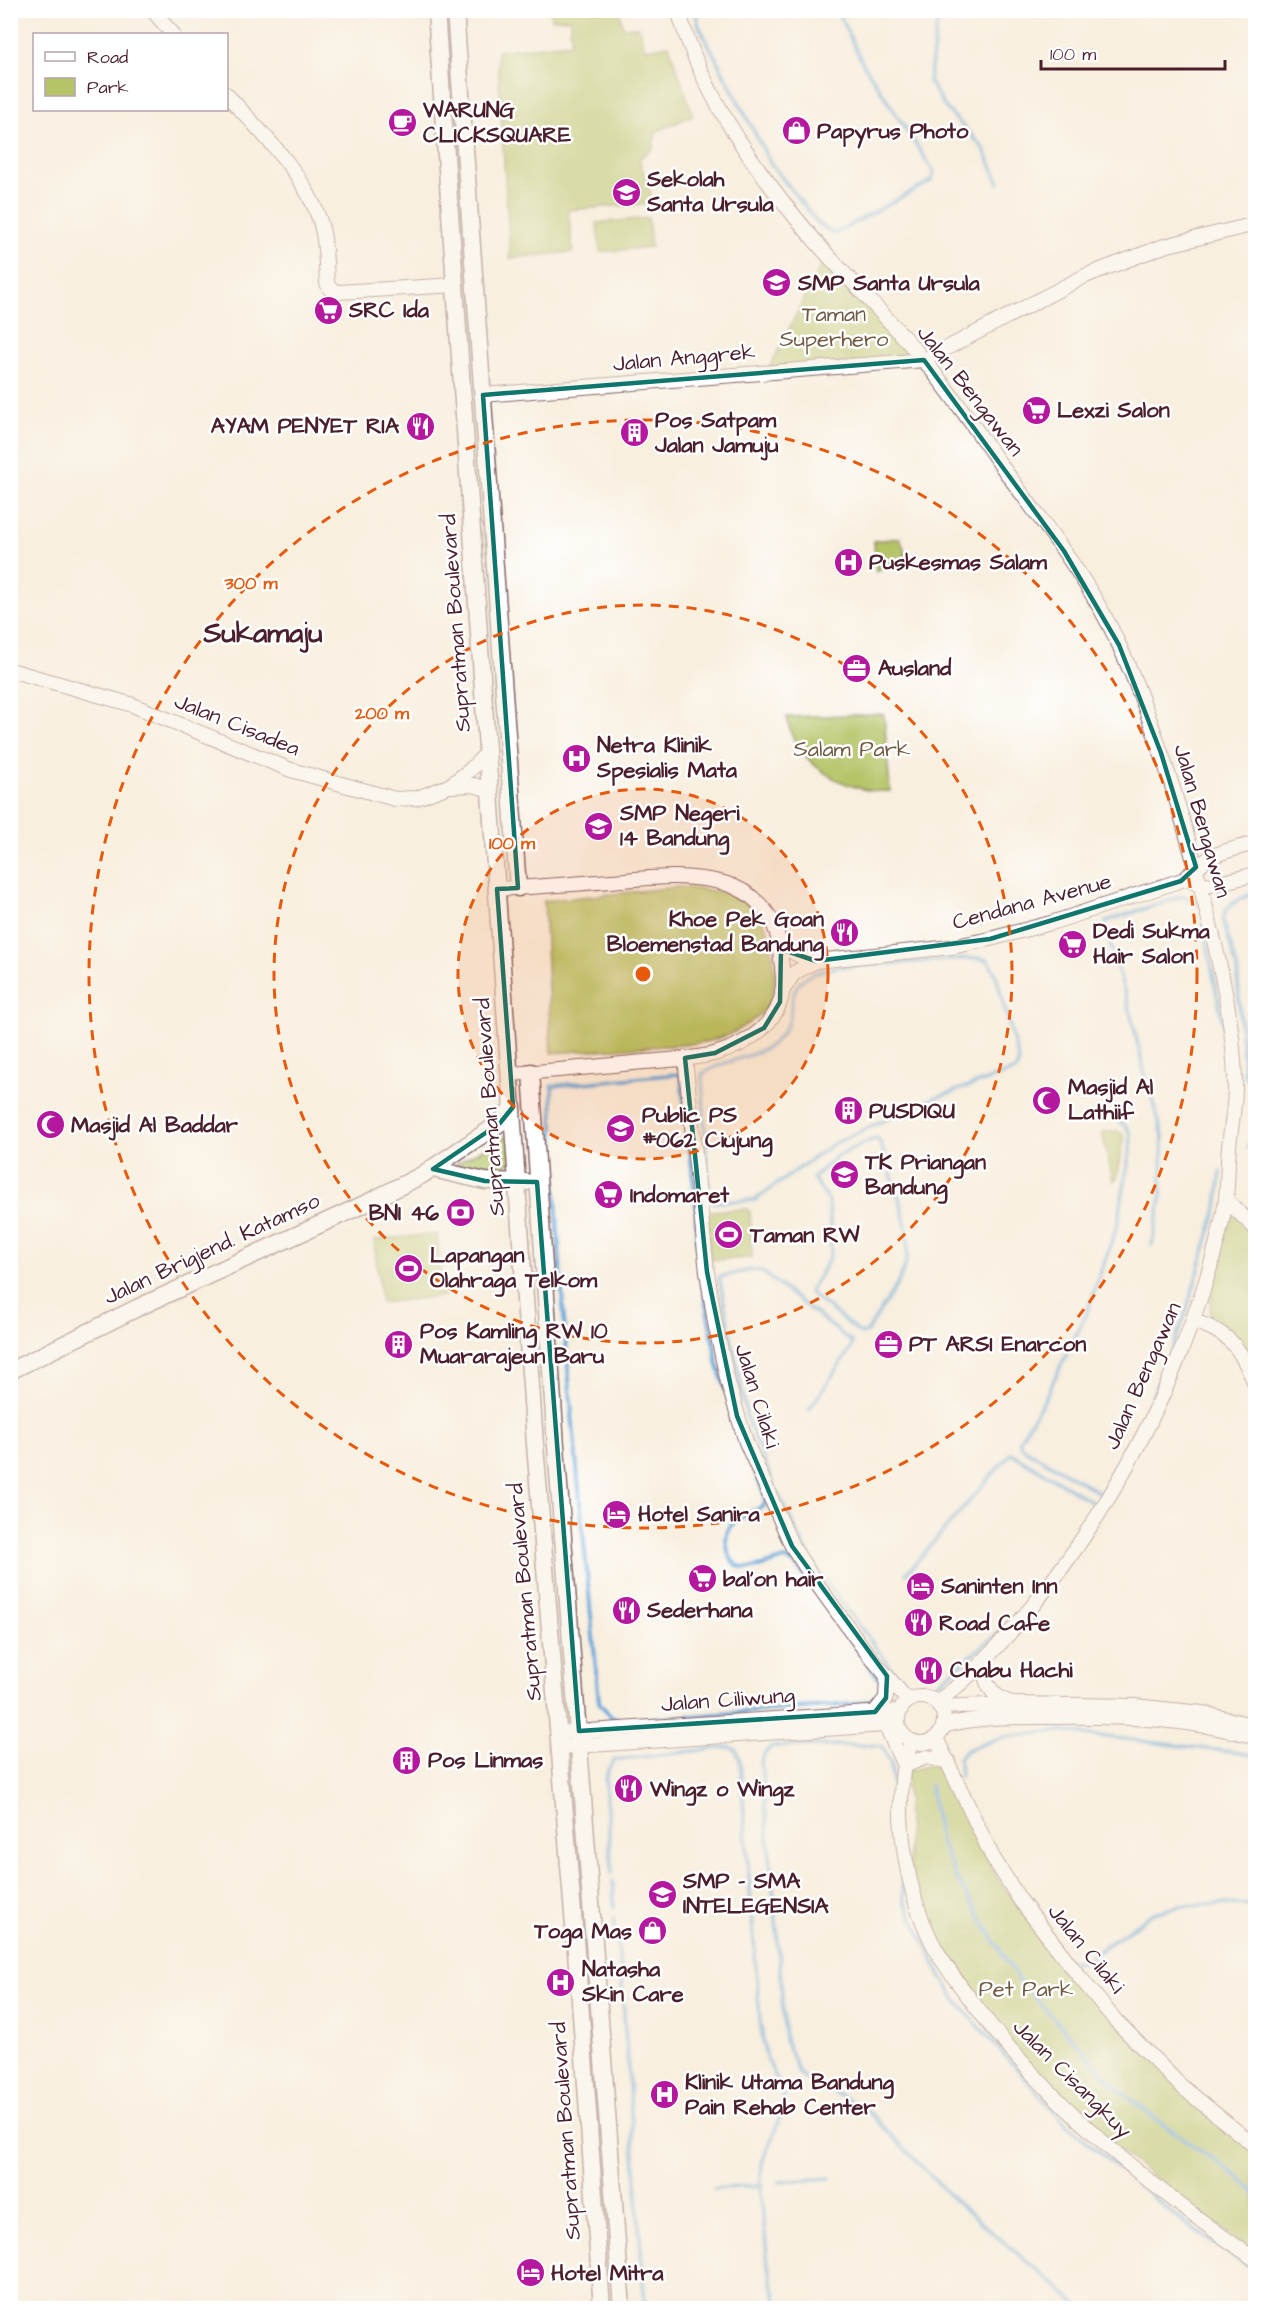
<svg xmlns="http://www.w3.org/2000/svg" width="1266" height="2319" viewBox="0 0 1266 2319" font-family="'Architects Daughter',sans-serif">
<rect width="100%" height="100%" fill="#fff"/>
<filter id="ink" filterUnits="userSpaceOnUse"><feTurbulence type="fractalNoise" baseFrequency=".0167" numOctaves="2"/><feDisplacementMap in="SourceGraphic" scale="12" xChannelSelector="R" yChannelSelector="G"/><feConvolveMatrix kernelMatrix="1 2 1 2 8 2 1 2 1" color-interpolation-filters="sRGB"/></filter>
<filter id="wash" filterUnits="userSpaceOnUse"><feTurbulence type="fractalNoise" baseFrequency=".008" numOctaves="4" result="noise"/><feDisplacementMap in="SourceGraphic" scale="24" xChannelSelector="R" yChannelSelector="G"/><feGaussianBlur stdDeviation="1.35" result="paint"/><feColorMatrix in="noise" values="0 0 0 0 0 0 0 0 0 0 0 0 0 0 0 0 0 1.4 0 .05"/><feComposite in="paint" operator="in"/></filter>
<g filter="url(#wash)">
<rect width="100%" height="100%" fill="#f8efdf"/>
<g fill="#b4c466" stroke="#7f7248" stroke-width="1.5">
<path d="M551,10L619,11L623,27H639L645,49L669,45L693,115L656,132L653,148L639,159L654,203L568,210L573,252L510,258L497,51L571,43L570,19H551Z"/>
<path d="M648,218L651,247L600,252L597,223Z"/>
<path d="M824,259L915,359L769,369Z"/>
<path d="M900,538L906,555L876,572L874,541Z"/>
<path d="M884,714L890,791C847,795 793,763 787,717Z"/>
<path d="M678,887C705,889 734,890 755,910C773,928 779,978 770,1001C765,1013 747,1025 736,1031C709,1046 676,1045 647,1047C615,1049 583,1051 551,1053L544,901Z"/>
<path d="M1118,1131L1124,1135V1139L1117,1178L1113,1181L1102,1132Z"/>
<path d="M512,1133L510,1163L498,1169L455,1164Z"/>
<path d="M748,1209L750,1212L752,1258L710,1260L707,1211Z"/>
<path d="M1230,1216L1239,1217L1255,1236V1377L1231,1333L1210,1316L1211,1293L1225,1220Z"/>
<path d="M437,1234L443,1296L381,1303L374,1240Z"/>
<path d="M929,1765L945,1768L965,1814L999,1881L1076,1976L1255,2150V2254L1115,2148L1048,2084L990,2020L939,1953L910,1890L906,1772Z"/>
</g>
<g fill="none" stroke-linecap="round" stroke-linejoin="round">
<g stroke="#67a7da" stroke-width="4">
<path d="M695,10L699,26L771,164L818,223L834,234L931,181L934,172L862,62L837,10"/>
<path d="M939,10L929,81L945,107L984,149L999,183"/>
<path d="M1256,893C1242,897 1224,904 1223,920L1237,968L1244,1074L1247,1079L1256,1084"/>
<path d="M1203,923L1224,1030"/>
<path d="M790,1017C793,979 801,975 838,967"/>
<path d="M789,1021C771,1062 735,1052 702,1074L708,1193L713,1202L755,1200L833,1144L926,1101L1016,1070L1019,1061L996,975L988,960L977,958L842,967"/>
<path d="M678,1074L681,1077L696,1202L697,1242L704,1293L718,1366L740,1437L766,1498L764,1506C741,1518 718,1522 729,1554C731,1560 734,1565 741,1567C755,1571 772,1562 786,1559L797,1566L884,1685V1694L877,1699L854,1704L624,1721L611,1717L599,1702C581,1497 556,1292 552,1086Z"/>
<path d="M876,1138L880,1142C891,1176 914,1228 906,1263C900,1285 878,1312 867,1332L861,1334L809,1292L827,1263L831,1251L829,1201L813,1178L837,1156Z"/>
<path d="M1248,1148L1256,1121"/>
<path d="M1152,1244L1161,1199L1163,1136L1146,1079L1130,1011L1105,926L1107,921L1183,896L1197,901L1200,907"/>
<path d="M809,1410L851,1348L852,1342L761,1271L751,1270L719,1277L748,1422L777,1492L816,1569L899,1678C911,1687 922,1691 937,1684L1007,1626"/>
<path d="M1108,1485L1151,1399L1184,1319L1217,1208L1221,1172"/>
<path d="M1105,1491L1100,1493L1026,1450L1021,1446L1019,1441L1044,1400L1086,1315L1118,1223L1131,1145L1130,1133L1124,1124L1120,1123"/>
<path d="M906,1574L1011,1453L1089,1500L1094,1505L1092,1512"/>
<path d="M1034,1593L1086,1521"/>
<path d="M960,1777L959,1758L967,1750L1003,1737L1058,1731L1240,1753L1256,1756"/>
<path d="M930,1785L940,1842L957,1879L1018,1979L1117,2088L1153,2117L1234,2174L1256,2193"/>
<path d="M895,1801L891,1763L882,1747L873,1745L777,1746C767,1749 764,1752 761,1762L779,1952L785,2040L799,2073L803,2077L840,2095L871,2114L954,2200L1082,2308"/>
<path d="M901,1865L904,1900L941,1976L958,2003L1066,2124L1177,2217L1256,2272"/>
<path d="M612,1873L605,1779L609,1768L615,1760L729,1747L736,1750L740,1760L760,2020L765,2054L784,2095L778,2123L763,2159L760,2185L768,2265L778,2308"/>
<path d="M613,1881L614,1908"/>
<path d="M614,1919L621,1971L645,2308"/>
<path d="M1073,1961L1083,1962L1153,1913L1181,1906L1225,1904L1256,1905"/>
<path d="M779,2182L830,2178"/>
<path d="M714,2189L763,2185"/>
</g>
</g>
</g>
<g filter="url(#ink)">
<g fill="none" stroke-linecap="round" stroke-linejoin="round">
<defs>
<g id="minor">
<path d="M152,10L173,34"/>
<path d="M678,10C704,101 762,180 823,250C856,287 891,321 922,358C952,393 977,432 1003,468C1045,526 1091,582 1120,647C1155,724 1180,806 1201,888C1217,951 1233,1014 1235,1079C1236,1102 1231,1125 1229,1147C1227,1167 1228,1187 1225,1206C1215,1260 1196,1313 1176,1364C1133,1468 1071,1568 994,1650C975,1670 958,1688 936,1702"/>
<path d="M226,94C261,132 313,181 323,233C326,249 326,267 327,283L330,289L338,292L456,285"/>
<path d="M483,395L924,360L1085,276L1164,246L1256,224"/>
<path d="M10,670L130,704L291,770L395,799L417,798L449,786L469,771L487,753"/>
<path d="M449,786L474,785L490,790"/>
<path d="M1193,882L1211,885L1256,874"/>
<path d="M497,889C535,887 573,884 611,881C651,878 683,873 724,883C752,891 775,914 779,943C781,962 786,985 780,1002C771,1029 741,1047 714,1054C688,1060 660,1060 633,1063C592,1067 551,1071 510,1074"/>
<path d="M778,939C789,952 799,957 816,961"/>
<path d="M782,991L794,973L816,961L952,947L990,939L1051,923L1185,879C1208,853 1223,852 1256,843"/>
<path d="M685,1058L707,1272L715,1323L728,1383L746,1442L792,1546L814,1580L864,1649L908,1701"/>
<path d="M1226,1200L1256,1229"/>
<path d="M1193,1321C1232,1333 1241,1350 1256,1386"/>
<path d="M983,1661C984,1682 990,1696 1011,1703"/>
<circle cx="921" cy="1720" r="23"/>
<path d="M939,1707L1012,1704L1134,1706L1202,1713L1256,1726"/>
<path d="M875,1712L886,1698L887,1676"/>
<path d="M886,1726L904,1766"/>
<path d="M943,1726C979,1716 1015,1717 1052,1717C1121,1716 1189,1718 1256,1737"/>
<path d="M558,1733L900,1711"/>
<path d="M936,1738L992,1856L1020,1900L1079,1976L1115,2020L1181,2086L1256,2147"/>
<path d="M911,1741C909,1751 905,1761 903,1771C896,1825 907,1892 931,1940C942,1963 959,1984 974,2004C1050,2106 1152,2188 1256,2260"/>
<path d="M560,1747L898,1724"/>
<path d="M904,1766L926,1757L948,1761"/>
</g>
<g id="major">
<path d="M436,10L535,1444L580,2001L602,2308"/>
<path d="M455,10L518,888"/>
<path d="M531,1072L556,1446L622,2308"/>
<path d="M433,1169L485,1181L527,1182"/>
<path d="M10,1371L137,1308L369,1202L422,1175L500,1123L513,1107"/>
</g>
</defs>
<use href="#minor" stroke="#87686a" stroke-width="16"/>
<use href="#major" stroke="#87686a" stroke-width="19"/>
<use href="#minor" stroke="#fff" stroke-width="14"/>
<use href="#major" stroke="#fff" stroke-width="16"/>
</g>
</g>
<path d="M0 0H1266V2319H0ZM924,360L1064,551L1119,645L1161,753L1196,867L1181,881L990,939L816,961L781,949L780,1002L764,1028L715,1053L685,1058L707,1272L737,1416L792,1546L887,1676L886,1698L875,1712L579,1731L537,1182L485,1181L433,1169L500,1123L513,1107L497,889L518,888L483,395Z" fill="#f8efdf" fill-opacity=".55" fill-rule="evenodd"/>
<path fill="none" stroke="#0f766e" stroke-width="4.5" stroke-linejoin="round" d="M924,360L1064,551L1119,645L1161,753L1196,867L1181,881L990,939L816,961L781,949L780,1002L764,1028L715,1053L685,1058L707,1272L737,1416L792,1546L887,1676L886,1698L875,1712L579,1731L537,1182L485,1181L433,1169L500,1123L513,1107L497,889L518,888L483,395Z"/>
<circle cx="643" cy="974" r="185" fill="#e8590c" fill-opacity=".12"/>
<g fill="none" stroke="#e8590c" stroke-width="3" stroke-dasharray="10 8">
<circle cx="643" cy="974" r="185"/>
<circle cx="643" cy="974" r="369"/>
<circle cx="643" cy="974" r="554"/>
</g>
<defs>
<symbol id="cafe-disc" viewBox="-11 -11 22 22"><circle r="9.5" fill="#b5179e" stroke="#fff"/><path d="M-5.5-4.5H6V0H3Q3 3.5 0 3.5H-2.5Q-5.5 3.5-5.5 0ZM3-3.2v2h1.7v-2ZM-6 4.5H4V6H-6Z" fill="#fff"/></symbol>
<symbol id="shop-disc" viewBox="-11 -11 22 22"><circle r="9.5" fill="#b5179e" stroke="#fff"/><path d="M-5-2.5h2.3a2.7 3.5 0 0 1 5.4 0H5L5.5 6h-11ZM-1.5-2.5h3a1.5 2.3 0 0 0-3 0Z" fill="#fff"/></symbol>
<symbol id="school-disc" viewBox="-11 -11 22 22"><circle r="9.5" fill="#b5179e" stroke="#fff"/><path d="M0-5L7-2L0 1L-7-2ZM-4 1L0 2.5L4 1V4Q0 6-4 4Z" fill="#fff"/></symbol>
<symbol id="supermarket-disc" viewBox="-11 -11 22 22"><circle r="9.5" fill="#b5179e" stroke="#fff"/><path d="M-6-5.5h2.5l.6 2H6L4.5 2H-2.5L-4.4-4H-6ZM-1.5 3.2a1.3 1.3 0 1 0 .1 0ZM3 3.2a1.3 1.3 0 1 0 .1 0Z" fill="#fff"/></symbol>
<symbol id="restaurant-disc" viewBox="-11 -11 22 22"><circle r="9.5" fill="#b5179e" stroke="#fff"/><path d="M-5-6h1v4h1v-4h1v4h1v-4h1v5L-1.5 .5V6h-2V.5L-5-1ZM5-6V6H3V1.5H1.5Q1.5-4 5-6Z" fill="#fff"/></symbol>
<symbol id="building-disc" viewBox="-11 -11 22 22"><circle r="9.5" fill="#b5179e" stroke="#fff"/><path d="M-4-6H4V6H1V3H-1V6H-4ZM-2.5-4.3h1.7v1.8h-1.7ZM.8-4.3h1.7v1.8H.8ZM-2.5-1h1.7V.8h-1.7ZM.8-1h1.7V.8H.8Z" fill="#fff"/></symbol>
<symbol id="hospital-disc" viewBox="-11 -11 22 22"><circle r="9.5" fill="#b5179e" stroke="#fff"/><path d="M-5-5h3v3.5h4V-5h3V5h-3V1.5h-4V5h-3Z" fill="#fff"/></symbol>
<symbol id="office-disc" viewBox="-11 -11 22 22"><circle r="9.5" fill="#b5179e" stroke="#fff"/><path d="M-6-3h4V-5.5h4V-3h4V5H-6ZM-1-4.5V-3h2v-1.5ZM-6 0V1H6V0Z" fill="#fff"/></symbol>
<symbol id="mosque-disc" viewBox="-11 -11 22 22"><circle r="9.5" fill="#b5179e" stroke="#fff"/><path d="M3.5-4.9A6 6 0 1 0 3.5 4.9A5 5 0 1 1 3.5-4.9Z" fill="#fff"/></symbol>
<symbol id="bank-disc" viewBox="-11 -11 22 22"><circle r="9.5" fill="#b5179e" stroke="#fff"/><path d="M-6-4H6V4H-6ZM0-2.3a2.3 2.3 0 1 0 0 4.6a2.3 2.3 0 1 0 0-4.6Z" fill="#fff"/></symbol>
<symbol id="stadium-disc" viewBox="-11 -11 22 22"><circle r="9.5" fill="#b5179e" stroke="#fff"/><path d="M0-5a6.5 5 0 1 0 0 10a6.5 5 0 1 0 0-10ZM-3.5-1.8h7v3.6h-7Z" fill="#fff"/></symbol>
<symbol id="hotel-disc" viewBox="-11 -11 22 22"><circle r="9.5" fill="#b5179e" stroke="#fff"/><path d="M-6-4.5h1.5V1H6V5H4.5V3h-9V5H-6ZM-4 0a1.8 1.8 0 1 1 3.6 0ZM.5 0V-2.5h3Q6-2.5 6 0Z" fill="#fff"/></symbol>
</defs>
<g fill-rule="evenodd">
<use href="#cafe-disc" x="386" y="106" width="33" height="33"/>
<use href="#shop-disc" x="780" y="114" width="33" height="33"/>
<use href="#school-disc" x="610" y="176" width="33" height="33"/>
<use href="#school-disc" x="760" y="266" width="33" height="33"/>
<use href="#supermarket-disc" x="312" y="294" width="33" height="33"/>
<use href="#supermarket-disc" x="1020" y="394" width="33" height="33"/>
<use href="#restaurant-disc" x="404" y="410" width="33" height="33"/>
<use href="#building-disc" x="618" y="416" width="33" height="33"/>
<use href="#hospital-disc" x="832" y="546" width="33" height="33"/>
<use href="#office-disc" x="840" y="652" width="33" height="33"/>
<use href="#hospital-disc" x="560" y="742" width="33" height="33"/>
<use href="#school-disc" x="582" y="810" width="33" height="33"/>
<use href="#restaurant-disc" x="828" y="916" width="33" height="33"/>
<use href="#supermarket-disc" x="1056" y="928" width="33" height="33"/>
<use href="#mosque-disc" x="1030" y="1084" width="33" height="33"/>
<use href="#building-disc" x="832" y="1094" width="33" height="33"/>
<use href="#mosque-disc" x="34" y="1108" width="33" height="33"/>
<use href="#school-disc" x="604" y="1112" width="33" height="33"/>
<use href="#school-disc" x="828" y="1158" width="33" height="33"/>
<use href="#supermarket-disc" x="592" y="1178" width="33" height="33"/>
<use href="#bank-disc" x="444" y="1196" width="33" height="33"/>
<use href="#stadium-disc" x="712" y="1218" width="33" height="33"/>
<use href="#stadium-disc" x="392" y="1252" width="33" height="33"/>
<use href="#building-disc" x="382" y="1328" width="33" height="33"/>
<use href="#office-disc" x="872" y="1328" width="33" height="33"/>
<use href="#hotel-disc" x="600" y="1498" width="33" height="33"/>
<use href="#supermarket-disc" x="686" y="1562" width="33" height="33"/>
<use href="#hotel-disc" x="904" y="1570" width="33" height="33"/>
<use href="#restaurant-disc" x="610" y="1594" width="33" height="33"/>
<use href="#restaurant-disc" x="902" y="1606" width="33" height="33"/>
<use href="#restaurant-disc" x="912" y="1654" width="33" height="33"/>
<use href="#building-disc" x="390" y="1744" width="33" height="33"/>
<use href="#restaurant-disc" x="612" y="1772" width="33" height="33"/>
<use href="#school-disc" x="646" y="1878" width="33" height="33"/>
<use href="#shop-disc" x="636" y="1914" width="33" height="33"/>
<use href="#hospital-disc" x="544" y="1966" width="33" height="33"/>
<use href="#hospital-disc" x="648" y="2078" width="33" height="33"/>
<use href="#hotel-disc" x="514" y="2256" width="33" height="33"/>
</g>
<g text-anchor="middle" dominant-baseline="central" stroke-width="5" stroke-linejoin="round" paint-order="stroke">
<g font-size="22" font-weight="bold" fill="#4a1f2b" stroke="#fff" text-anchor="start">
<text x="423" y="110">WARUNG<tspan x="423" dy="25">CLICKSQUARE</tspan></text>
<text x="817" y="131">Papyrus Photo</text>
<text x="647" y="179">Sekolah<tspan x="647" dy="25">Santa Ursula</tspan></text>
<text x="798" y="283">SMP Santa Ursula</text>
<text x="349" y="310">SRC Ida</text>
<text x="1057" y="410">Lexzi Salon</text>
<text x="655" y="420">Pos Satpam<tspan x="655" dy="25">Jalan Jamuju</tspan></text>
<text x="399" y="426" text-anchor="end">AYAM PENYET RIA</text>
<text x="869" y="562">Puskesmas Salam</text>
<text x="878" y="668">Ausland</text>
<text x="597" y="745">Netra Klinik<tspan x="597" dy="25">Spesialis Mata</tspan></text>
<text x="620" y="813">SMP Negeri<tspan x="620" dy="25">14 Bandung</tspan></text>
<text x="824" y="919" text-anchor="end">Khoe Pek Goan<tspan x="824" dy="25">Bloemenstad Bandung</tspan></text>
<text x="1093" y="931">Dedi Sukma<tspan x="1093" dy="25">Hair Salon</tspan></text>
<text x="1068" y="1087">Masjid Al<tspan x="1068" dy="25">Lathiif</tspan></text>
<text x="869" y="1111">PUSDIQU</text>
<text x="642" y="1115">Public PS<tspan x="642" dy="25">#062 Ciujung</tspan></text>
<text x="71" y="1125">Masjid Al Baddar</text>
<text x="865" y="1162">TK Priangan<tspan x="865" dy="25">Bandung</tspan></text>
<text x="630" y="1195">Indomaret</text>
<text x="439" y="1213" text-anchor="end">BNI 46</text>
<text x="750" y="1235">Taman RW</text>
<text x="430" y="1255">Lapangan<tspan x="430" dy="25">Olahraga Telkom</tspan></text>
<text x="420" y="1331">Pos Kamling RW 10<tspan x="420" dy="25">Muararajeun Baru</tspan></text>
<text x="909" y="1344">PT ARSI Enarcon</text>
<text x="638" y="1514">Hotel Sanira</text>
<text x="723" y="1579">bal'on hair</text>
<text x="941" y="1586">Saninten Inn</text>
<text x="647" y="1610">Sederhana</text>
<text x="939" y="1623">Road Cafe</text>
<text x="950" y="1670">Chabu Hachi</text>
<text x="428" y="1760">Pos Linmas</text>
<text x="650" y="1789">Wingz o Wingz</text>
<text x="683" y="1881">SMP - SMA<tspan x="683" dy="25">INTELEGENSIA</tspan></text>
<text x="632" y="1931" text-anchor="end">Toga Mas</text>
<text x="582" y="1969">Natasha<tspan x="582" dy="25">Skin Care</tspan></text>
<text x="685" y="2082">Klinik Utama Bandung<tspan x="685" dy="25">Pain Rehab Center</tspan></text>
<text x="551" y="2273">Hotel Mitra</text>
</g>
<g font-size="22" fill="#6f5940" stroke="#fff">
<text x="834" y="314">Taman<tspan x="834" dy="25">Superhero</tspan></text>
<text x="852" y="749">Salam Park</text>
<text x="1026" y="1989">Pet Park</text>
</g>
<g font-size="22" fill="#4a1f2b" stroke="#fff">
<text transform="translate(684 358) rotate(-5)">Jalan Anggrek</text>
<text transform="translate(970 391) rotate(52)">Jalan Bengawan</text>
<text transform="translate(456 623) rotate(-94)">Supratman Boulevard</text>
<text transform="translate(237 725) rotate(22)">Jalan Cisadea</text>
<text transform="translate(1202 821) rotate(74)">Jalan Bengawan</text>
<text transform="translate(1032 902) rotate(-15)">Cendana Avenue</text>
<text transform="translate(490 1107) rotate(-94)">Supratman Boulevard</text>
<text transform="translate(212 1249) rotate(-25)">Jalan Brigjend. Katamso</text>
<text transform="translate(1143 1376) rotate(-66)">Jalan Bengawan</text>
<text transform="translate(757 1396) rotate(73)">Jalan Cilaki</text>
<text transform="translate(525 1592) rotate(-95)">Supratman Boulevard</text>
<text transform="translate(728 1700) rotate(-4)">Jalan Ciliwung</text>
<text transform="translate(1086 1949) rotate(51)">Jalan Cilaki</text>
<text transform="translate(1072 2079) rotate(45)">Jalan Cisangkuy</text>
<text transform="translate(566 2131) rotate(-94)">Supratman Boulevard</text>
</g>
<g font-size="28" font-weight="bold" fill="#4a1f2b" stroke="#fff">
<text x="263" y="633">Sukamaju</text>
</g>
</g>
<circle cx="643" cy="974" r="9" fill="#e8590c" stroke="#fff" stroke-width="3"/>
<g font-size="18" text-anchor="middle" font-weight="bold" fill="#e8590c" stroke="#fff" stroke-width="5" stroke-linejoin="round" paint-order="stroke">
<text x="251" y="589">300 m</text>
<text x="382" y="719">200 m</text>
<text x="512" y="849">100 m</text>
</g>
<rect width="1266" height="2319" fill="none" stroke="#fff" stroke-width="36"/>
<rect x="33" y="33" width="195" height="78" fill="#ffffff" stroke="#b7a5aa" stroke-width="1.5"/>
<rect x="45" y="52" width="30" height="9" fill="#ffffff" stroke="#b7a5aa" stroke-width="1.5"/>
<text x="87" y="63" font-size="18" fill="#4a1f2b">Road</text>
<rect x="45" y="78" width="30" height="18" fill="#b4c466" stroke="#b7a5aa" stroke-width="1.5"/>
<text x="87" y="93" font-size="18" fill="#4a1f2b">Park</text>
<path d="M1041 60v9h184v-9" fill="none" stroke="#4a1f2b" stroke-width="3"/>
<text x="1050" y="60" font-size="18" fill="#4a1f2b" stroke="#ffffff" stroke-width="4.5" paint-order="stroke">100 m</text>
</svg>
